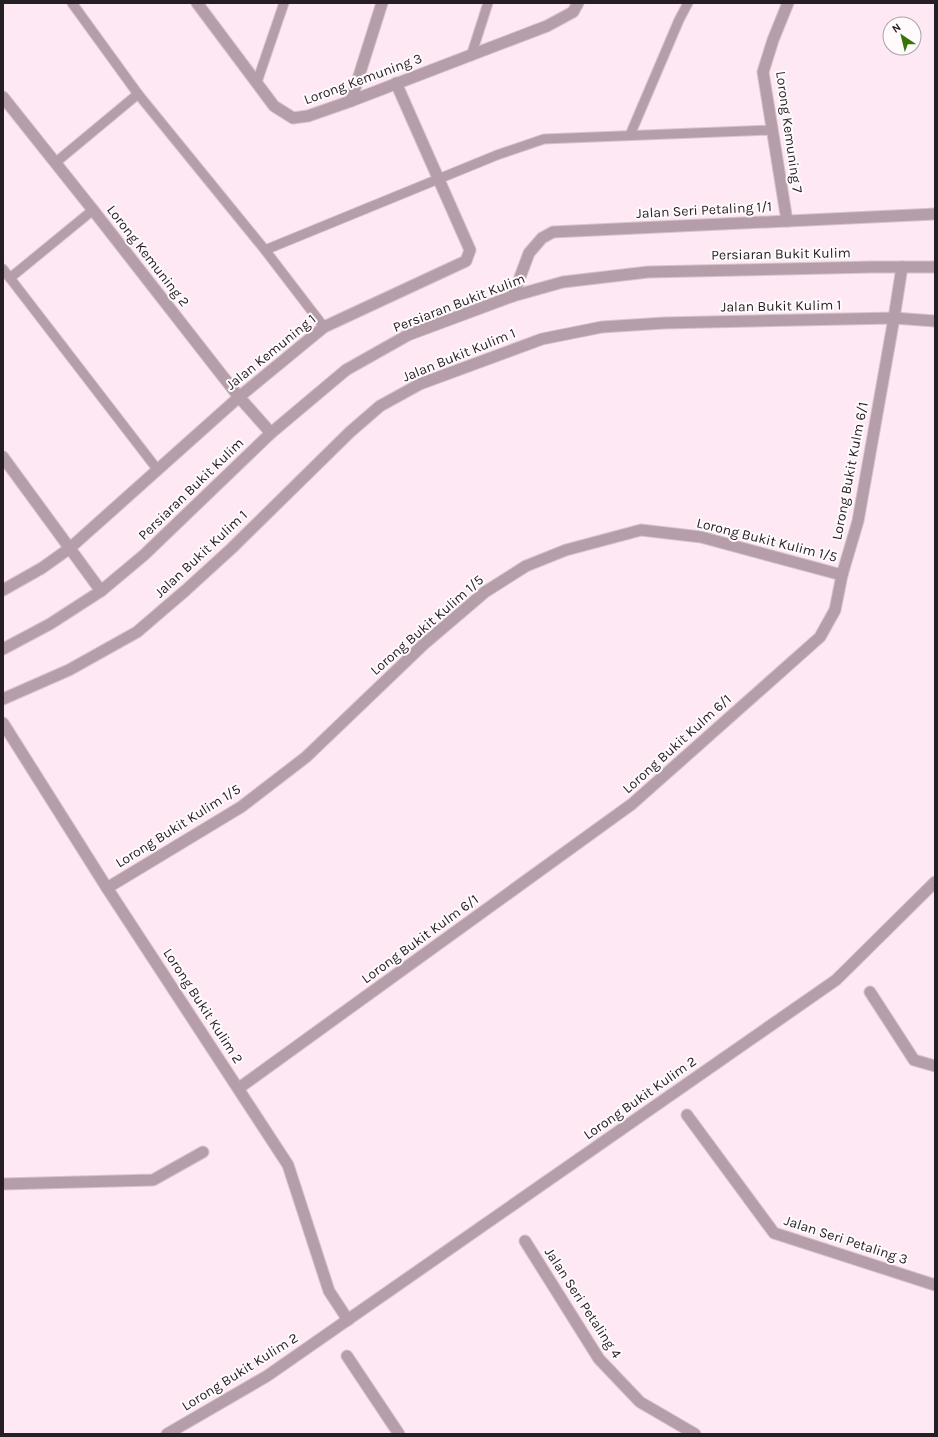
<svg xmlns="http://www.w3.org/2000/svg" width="938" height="1437" viewBox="0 0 938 1437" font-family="Karla,sans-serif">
<rect width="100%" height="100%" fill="#fde8f3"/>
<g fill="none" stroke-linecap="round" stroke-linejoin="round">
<defs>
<g id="service">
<path d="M72,3L138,94L265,250L324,327"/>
<path d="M471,56L488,3"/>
<path d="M257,82L284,3"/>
<path d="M630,135L679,20L688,3"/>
<path d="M55,163L138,94"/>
<path d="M265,250L497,155L544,139L772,130"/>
<path d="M3,269L157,469"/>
<path d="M10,278L93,210"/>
</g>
<g id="minor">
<path d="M197,3L274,106L293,118L308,116L351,101L547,26L573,12L578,3"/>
<path d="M3,97L93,210L239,397L271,433"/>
<path d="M351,101L382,3"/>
<path d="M787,221L763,72L773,40L788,3"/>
<path d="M513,296L529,253L542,238L553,232L935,214"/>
<path d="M3,457L101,591"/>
<path d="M3,590L42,568L70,548L239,397L324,327L466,261L470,250L396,83"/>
<path d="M3,699L69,670L137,632L186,590L232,548L350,432L380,406L420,384L542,339L602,327L664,323L894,318L935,321"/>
<path d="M3,723L107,888L288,1165L329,1291L348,1320"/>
<path d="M107,888L241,807L306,757L424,644L485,592L526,566L566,550L641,530L701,537L842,575"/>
<path d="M870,992L914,1060L935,1066"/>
<path d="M239,1088L632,804L820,637L835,610L842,575L858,521L894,318L902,267"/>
<path d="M687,1115L774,1233L935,1285"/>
<path d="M3,1184L153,1180L203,1152"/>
<path d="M525,1241L599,1359L640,1402L695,1434"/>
<path d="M347,1356L399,1434"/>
<path d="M167,1434L267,1376L836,980L935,882"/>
</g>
<path id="tertiary" d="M3,649L50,624L101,591L144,555L271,433L346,370L408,335L513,296L563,282L648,272L872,267H935"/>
</defs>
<use href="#service" stroke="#d6c4cd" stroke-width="11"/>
<use href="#minor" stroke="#d6c4cd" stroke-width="13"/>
<use href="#tertiary" stroke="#d6c4cd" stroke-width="13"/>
<use href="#service" stroke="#b59eaa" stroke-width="9"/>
<use href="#minor" stroke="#b59eaa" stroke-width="11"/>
<use href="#tertiary" stroke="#b59eaa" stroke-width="11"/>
</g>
<g text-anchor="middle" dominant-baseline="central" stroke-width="4" stroke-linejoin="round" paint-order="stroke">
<g font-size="14" fill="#251e22" stroke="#fffbfd">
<text transform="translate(363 79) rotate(-20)">Lorong Kemuning 3</text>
<text transform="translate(789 132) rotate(82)">Lorong Kemuning 7</text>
<text transform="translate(704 210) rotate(-3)">Jalan Seri Petaling 1/1</text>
<text transform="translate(781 254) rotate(-1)">Persiaran Bukit Kulim</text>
<text transform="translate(148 256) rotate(52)">Lorong Kemuning 2</text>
<text transform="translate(459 303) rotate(-21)">Persiaran Bukit Kulim</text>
<text transform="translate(781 306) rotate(-1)">Jalan Bukit Kulim 1</text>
<text transform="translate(271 352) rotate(-39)">Jalan Kemuning 1</text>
<text transform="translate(459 355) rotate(-22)">Jalan Bukit Kulim 1</text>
<text transform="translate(850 471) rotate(-79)">Lorong Bukit Kulm 6/1</text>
<text transform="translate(191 489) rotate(-44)">Persiaran Bukit Kulim</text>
<text transform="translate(767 540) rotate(14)">Lorong Bukit Kulim 1/5</text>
<text transform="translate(201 554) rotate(-43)">Jalan Bukit Kulim 1</text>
<text transform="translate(427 625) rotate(-41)">Lorong Bukit Kulim 1/5</text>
<text transform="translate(677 744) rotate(-42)">Lorong Bukit Kulm 6/1</text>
<text transform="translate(178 826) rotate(-32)">Lorong Bukit Kulim 1/5</text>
<text transform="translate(420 939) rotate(-36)">Lorong Bukit Kulm 6/1</text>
<text transform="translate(203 1006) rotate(57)">Lorong Bukit Kulim 2</text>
<text transform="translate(640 1098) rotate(-35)">Lorong Bukit Kulim 2</text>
<text transform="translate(846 1240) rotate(18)">Jalan Seri Petaling 3</text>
<text transform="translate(583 1303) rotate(57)">Jalan Seri Petaling 4</text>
<text transform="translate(240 1372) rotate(-32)">Lorong Bukit Kulim 2</text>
</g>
</g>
<rect width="938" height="1437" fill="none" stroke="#251e22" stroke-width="8"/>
<g transform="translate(902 36) rotate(325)"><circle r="19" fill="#fffbfd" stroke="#a8a3a5"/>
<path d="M0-3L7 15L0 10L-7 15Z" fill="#397305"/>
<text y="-6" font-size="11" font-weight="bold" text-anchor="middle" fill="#251e22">N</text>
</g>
</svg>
